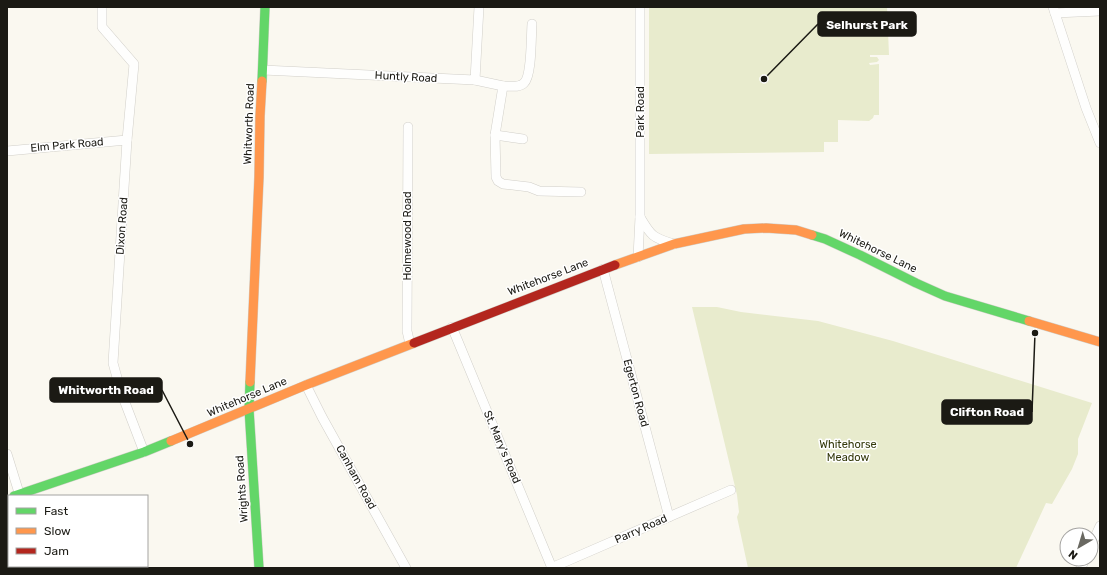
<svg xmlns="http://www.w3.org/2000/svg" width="1107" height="575" viewBox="0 0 1107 575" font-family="Rubik,sans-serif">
<rect width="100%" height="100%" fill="#faf8f0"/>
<g fill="#e8ebcd">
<path d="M649,7H887L889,55H870V57H877L879,60L877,62L869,63L870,65L879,64V115H874L873,118L869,121L838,120V142H824V152L649,154Z"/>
<path d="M692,307H717L741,312L818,321L893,341L1092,403L1078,439V454L1072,469L1052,504L1046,503L1016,568H748L737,517L739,512L737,495Z"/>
</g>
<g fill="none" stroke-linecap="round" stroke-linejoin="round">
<defs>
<g id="street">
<path d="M102,7V27L134,64L127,140L113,363L121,392L144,452"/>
<path d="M1053,7L1086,108L1100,143"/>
<path d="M1055,13L1100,11"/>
<path d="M263,70L475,80L479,7"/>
<path d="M475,80L503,86L495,135L496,177L498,181L503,184L529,187L539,191L581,192"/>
<path d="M503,86C510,86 519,88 524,83C532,76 531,36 532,24"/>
<path d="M408,127L407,331L410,344"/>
<path d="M495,135L523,139"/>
<path d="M7,151L127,140"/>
<path d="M640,217C651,236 653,238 674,244"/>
<path d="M638,257L640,217V7"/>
<path d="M603,269L669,517"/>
<path d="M452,327L552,568"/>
<path d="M306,385L322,417L406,568"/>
<path d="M7,454L20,496"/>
<path d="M1091,546L1100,526"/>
<path d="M38,566V568"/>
<path d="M551,568L731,490"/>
<path d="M1081,568L1085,559"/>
</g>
<g id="fast">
<path d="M262,81L265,7"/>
<path d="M812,235L825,239L860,255L916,283L945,296L1029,321"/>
<path d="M250,382L249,409L259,568"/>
<path d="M14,496L144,452L171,441"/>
</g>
<g id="slow">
<path d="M615,265L674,244L744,229L766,228L796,230L812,235"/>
<path d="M1029,321L1100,342"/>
<path d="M250,382L259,177L260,116L262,81"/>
<path d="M171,441L306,385L414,343"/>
</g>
<path id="jam" d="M414,343L615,265"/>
</defs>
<use href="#street" stroke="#d1cfc9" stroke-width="10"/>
<use href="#fast" stroke="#d1cfc9" stroke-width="10"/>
<use href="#slow" stroke="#d1cfc9" stroke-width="10"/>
<use href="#jam" stroke="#d1cfc9" stroke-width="10"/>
<use href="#street" stroke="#fefefd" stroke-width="9"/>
<use href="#fast" stroke="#63d668" stroke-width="9"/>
<use href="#slow" stroke="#ff974d" stroke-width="9"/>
<use href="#jam" stroke="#b3261e" stroke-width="9"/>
</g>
<g text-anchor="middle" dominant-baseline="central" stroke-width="3" stroke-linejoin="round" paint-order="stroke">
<g font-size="11" fill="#1b1a14" stroke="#fff">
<text transform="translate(406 77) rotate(3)">Huntly Road</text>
<text transform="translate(640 112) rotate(-90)">Park Road</text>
<text transform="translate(249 124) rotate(-88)">Whitworth Road</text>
<text transform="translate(67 145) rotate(-5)">Elm Park Road</text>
<text transform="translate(122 226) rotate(-86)">Dixon Road</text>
<text transform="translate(407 236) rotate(-90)">Holmewood Road</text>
<text transform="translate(878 251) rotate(26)">Whitehorse Lane</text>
<text transform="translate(548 277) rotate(-21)">Whitehorse Lane</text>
<text transform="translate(636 393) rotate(75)">Egerton Road</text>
<text transform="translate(247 397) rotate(-23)">Whitehorse Lane</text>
<text transform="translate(502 447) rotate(67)">St. Mary's Road</text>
<text transform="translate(356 477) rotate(61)">Canham Road</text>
<text transform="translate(242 489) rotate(-94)">Wrights Road</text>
<text transform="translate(641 529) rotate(-24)">Parry Road</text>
</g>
<g font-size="11" fill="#33380a" stroke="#fff">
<text x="848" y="444">Whitehorse<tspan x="848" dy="13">Meadow</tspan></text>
</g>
</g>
<path fill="none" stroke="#1b1a14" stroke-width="1.5" d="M764 79L818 24M190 444L162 390M1035 333L1032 412"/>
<g fill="#1b1a14" stroke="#fff" stroke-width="1.5">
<circle cx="764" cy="79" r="4"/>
<circle cx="190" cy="444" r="4"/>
<circle cx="1035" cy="333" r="4"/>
</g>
<g fill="#1b1a14" stroke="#1b1a14" stroke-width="1.5">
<rect x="818" y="12" width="98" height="24" rx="4"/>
<rect x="50" y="378" width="112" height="24" rx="4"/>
<rect x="942" y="400" width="90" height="24" rx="4"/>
</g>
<g font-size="12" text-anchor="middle" font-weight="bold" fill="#fff">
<text x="867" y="29">Selhurst Park</text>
<text x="106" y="394">Whitworth Road</text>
<text x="987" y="416">Clifton Road</text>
</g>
<rect width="1107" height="575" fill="none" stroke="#1b1a14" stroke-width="16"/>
<rect x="8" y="495" width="140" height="72" fill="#ffffff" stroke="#a4a3a1"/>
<rect x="16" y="508" width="20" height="6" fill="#63d668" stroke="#a4a3a1"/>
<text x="44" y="515" font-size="12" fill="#1b1a14">Fast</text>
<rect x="16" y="528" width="20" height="6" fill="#ff974d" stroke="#a4a3a1"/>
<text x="44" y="535" font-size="12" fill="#1b1a14">Slow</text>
<rect x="16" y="548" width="20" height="6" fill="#b3261e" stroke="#a4a3a1"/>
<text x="44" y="555" font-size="12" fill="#1b1a14">Jam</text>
<g transform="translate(1079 547) rotate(218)"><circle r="19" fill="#ffffff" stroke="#a4a3a1"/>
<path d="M0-3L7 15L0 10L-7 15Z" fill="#696861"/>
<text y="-6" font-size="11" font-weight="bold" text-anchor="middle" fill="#1b1a14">N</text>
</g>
</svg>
